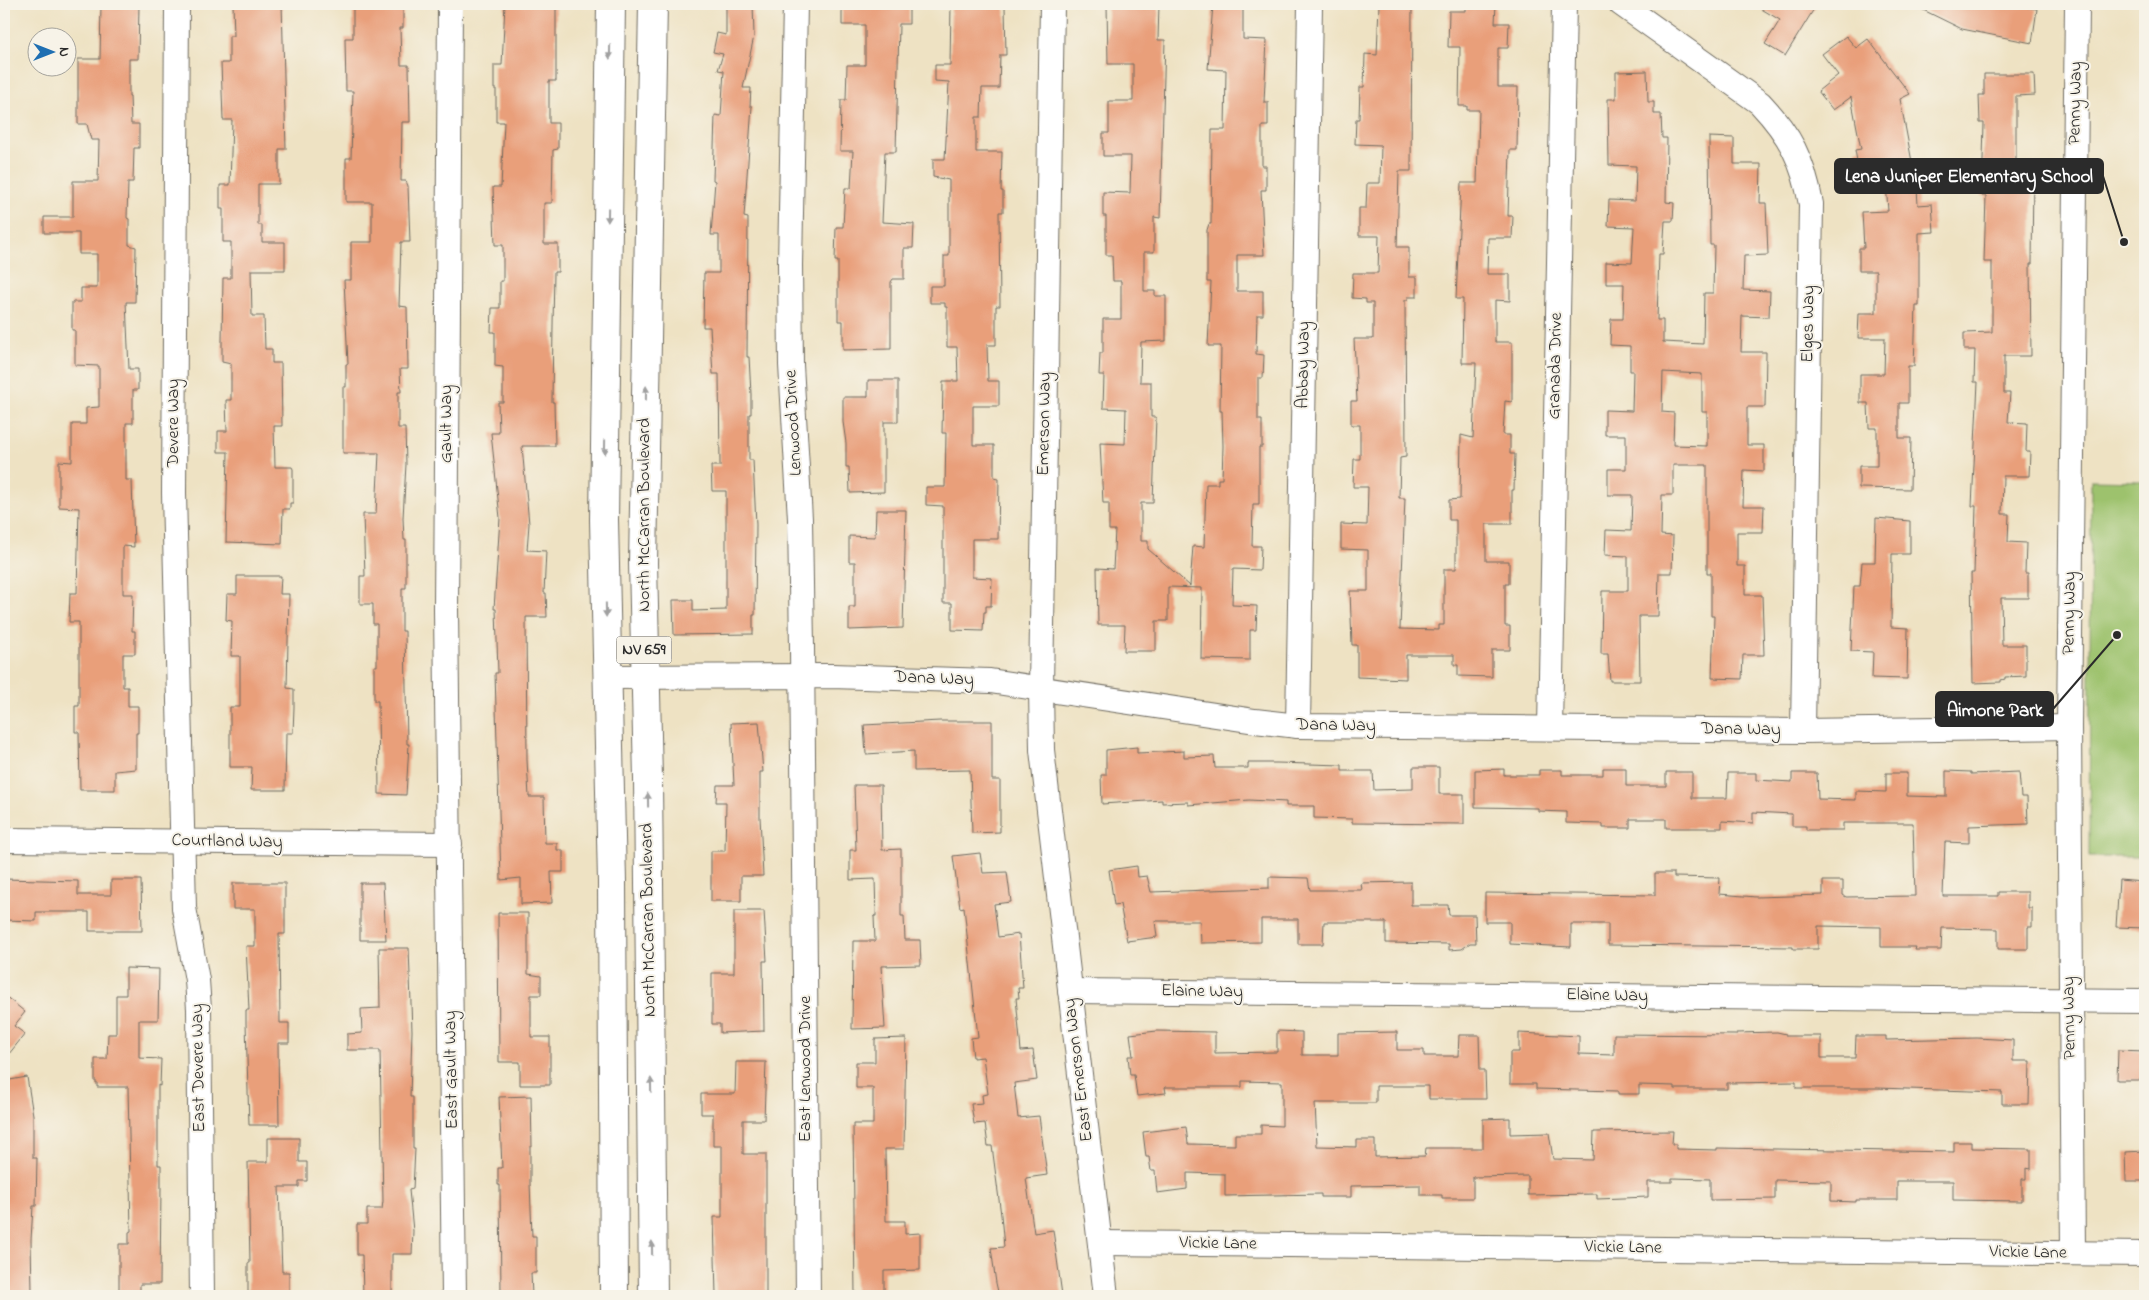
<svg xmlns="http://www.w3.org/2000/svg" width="2149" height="1300" viewBox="0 0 2149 1300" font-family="'Indie Flower',sans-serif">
<rect width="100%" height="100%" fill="#f7f3e8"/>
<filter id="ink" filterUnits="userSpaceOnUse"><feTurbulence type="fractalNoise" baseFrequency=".02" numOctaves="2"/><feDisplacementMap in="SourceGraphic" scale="10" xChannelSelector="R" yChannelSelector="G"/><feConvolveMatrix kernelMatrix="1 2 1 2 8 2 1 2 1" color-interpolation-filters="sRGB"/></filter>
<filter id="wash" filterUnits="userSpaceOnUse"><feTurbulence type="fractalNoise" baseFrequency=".0096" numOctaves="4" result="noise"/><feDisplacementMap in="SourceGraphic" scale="20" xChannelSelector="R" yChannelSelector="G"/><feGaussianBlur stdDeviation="1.12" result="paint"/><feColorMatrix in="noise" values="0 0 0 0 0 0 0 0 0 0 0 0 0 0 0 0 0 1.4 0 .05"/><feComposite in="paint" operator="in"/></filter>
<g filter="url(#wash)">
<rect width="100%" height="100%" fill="#eee2c3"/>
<path fill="#9dc26d" stroke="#64764c" d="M2091,480L2145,481V857H2089Z"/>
<g id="blocks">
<g fill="#e99f7a" fill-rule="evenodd">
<path d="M101,4H139L138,59H129V96H130L131,124H139V148H134L133,182H128L127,218L129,219V245L136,247L135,302H126L129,369H138V390H133V423H126V480H132L134,547L123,546V594H133L132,631H135V654H123V687H128V706H138V733H136V769L115,771V790H80L79,732H75V706H79V622H69L70,593H77L79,508L59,507V461L72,462V424H86V408L99,407V366L75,365V330H72V302H81V288H97V254H79V233H44V217H73V181H98L99,140H91L87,124H78V59H100Z"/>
<path d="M233,4H282L286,149H279V184H258V225H262V242H285V270H251L252,316H264L265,349H272V363H281L282,426H274L275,467H292L293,469V503H290V509H283L282,544L226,542L228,452H218V431H227L226,400H231V364L222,362V340L223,278H231V242H223V209H220V185H230L232,120H223L221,63H229V36H234Z"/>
<path d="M353,4H403V28H400L401,65H409L410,122H402L401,181H406L408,186L410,242H401L399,306L407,307L408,369H400L401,392H398V428H405L406,464L403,518L404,540H406V588H402V631H405L407,744H409L406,795L379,794L378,701H374V666H377V624H373V604H360V576H365L363,514H376L379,453H343V387H346V364H348L344,280H351V242H372V202H346V158H351L353,91H346L345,38H353Z"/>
<path d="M505,4H556V81H549V123H558V149L553,150L552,203H544V244H558V272H554L553,325L552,402H554L555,446H522L529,524L527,550L546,551L544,593H546L547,617H526L527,760L529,797H544L545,843H557V850H563V872H551L552,903L521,904V878L501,880L495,673H498L496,609H494L500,518L491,433H499L498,402H503V367L495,366V332H491L492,308H500V281H503V245H495L493,187H501L504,122H496V89H494V65H502Z"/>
<path d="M726,4H753L754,36L743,88H751L750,106H752L744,217L748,218L747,357H749L751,394V414H749V460H753L756,525L755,615H753V634L674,635L673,600H693V611L726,610V491H712L711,466H720L719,374H713L710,327H703L704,273H719V235H711L715,181L713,180L715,115L721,116L724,71L718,70L723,54L713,52L717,33L726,35Z"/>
<path d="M842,4H909V24H899L896,152H885L882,222L914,224L913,248H904V279H893L891,282V349L843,350V321H838V261H835L836,227H843L845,188H851L853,151H840L841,100H846L847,65H865V25H842Z"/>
<path d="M951,4L1005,6L1006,55H1000L999,88H982L981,117H976V152H1002L1001,191H1003V212H999L1000,306H996V345H987L988,381H999V406H973V445H994V477L999,478L998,539H972V577L992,578L991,606H986V612H984L983,631L952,630V603H943V506L926,505V487H945L946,433H942L943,381H958L957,347H947V307H945V303H930V286H944V256H949V180L933,177V159H945L949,82L935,81V65H950Z"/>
<path d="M1107,4H1159L1158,40H1165L1160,218L1154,217V252H1144V291H1155V296H1166V341L1141,342L1140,382H1151V417H1156L1153,503H1141V541H1148V549L1190,586L1193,546L1204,547L1206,484H1218V479H1222L1223,446L1222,411H1220L1221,346H1208L1211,282H1207V230L1209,224H1211L1212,130H1225L1226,70L1208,69L1213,4H1243V39L1267,40L1264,102H1268V126H1262V166H1266V190H1261L1264,255H1237V291H1263V315H1257L1256,354L1264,355L1263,378H1258V420H1262V447H1259V504H1253L1252,546H1261L1260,570L1233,569L1232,605L1257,606L1256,630H1250V660L1201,659L1202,588L1168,587V621H1156V651H1124L1125,625H1098L1097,568L1113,569L1115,530H1109V503H1103L1100,443L1125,444L1126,409L1103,408L1104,375H1099L1100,353H1103V319H1121V281H1113L1112,255H1106V216H1103V192L1130,193L1131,156H1103V133H1109V101H1133V64H1108Z"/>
<path d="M1379,4H1412L1411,171H1399L1397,247H1409V277H1417V297H1408V300H1405L1406,457L1400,458L1399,498H1405L1400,629L1439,630V625H1444V569H1456V520H1449V500L1460,499L1461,435L1473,438L1476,363H1462L1463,299H1456L1461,183H1477L1479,110H1467V106H1459L1460,47H1448L1449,11H1466V4H1496L1495,23H1509L1508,48H1498V87H1518L1517,150H1510L1508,216H1513L1512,238H1488L1487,274H1510V301L1495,300V342H1512V402L1505,401L1503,435H1510V454H1515L1514,490H1512V524H1486V561H1509V584H1505V626H1510V650H1492V677L1458,676V665H1454V655H1406V679L1357,677V645H1352L1350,591H1368V550L1341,549V524L1367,525L1368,487H1353L1354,459H1360V425H1351V401H1357L1354,339H1373V303H1366V299L1352,298L1353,273H1378L1379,236H1359V208H1366L1367,183H1380L1381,145L1355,144L1356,119H1359L1360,87H1364L1365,54L1377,55Z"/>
<path d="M1753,4H1817L1785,56L1765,44L1780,20Z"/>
<path d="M1911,4H2007L2037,9L2032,43L1962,29Z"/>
<path d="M1846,36L1856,48L1868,39L1910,94L1900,99L1917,188L1918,205L1932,204L1934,232L1919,233V306H1916L1914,366H1908V403H1899V438H1911L1910,489L1859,488V466H1877V428H1869L1868,403H1860V374H1884L1885,338H1858L1859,313H1876V271H1859V248H1864L1862,212L1888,211L1885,168L1859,172L1855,150L1861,149L1851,97L1833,110L1818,91L1838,75L1822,54Z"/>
<path d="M1647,71L1648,102H1654V114H1661L1662,138H1667L1666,202L1674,203L1673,221H1665L1663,254H1659L1657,320H1663V342L1703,344L1704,293H1713L1714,245H1710L1709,137L1734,138V164H1761L1760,203H1766L1768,255L1744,256L1743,290L1770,291L1769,317L1742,316L1741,352H1766L1765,407H1747V445H1764V471L1744,470L1743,506H1764L1763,532H1737V566H1745V595H1762L1764,655H1743L1742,679L1712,678L1714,616H1711V573H1707V465H1673V495H1662L1661,535L1673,536L1672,573H1659L1658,616H1639L1640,681H1610L1608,654H1601L1602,591H1628V556L1605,555L1606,530L1631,531L1632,495H1608V469H1626V435H1605V410L1632,411L1633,371H1630V346L1610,345L1611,319H1623L1624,284H1606V262L1632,263L1634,227L1608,226L1609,200L1635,201L1636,166L1609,165L1608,99H1616V72ZM1663,372L1702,374V412H1707V446L1673,445L1674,413L1662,412Z"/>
<path d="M1984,74H2034L2035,95L2016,96V177H2033L2032,264H2030L2031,356H2004V393H2010L2008,422L2027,423L2026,452H2030L2029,476H2003L2002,514H2009L2008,542L2026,543L2025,573H2028V598H2001L2002,645H2026V676L2005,677V679L2001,680V682L1973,683L1971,573H1974L1976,506H1972L1978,382H1974L1975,350H1964V333L1992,332V262H1984L1986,196H1982L1984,123H1980L1979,95H1984Z"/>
<path d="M868,380H898V422H884V492L850,493L849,467H846V443L843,422V397H868Z"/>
<path d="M876,510H906L903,628L849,630V607H855V562H849V536L875,537Z"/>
<path d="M1876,518L1910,521V554H1892L1891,627L1908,628L1907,679L1872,678L1873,652L1851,651L1854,586H1860L1862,562H1875Z"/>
<path d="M237,576H281L280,594H289L287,688L294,689V707L293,733H286L285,790H251L252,767H230V707H240V656H231L232,621L226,620L227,594H237Z"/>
<path d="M940,721H992V780H1000V832L972,833L970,770L914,771V751L866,754L864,725Z"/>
<path d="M759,722L763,772H760V817L763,876H741V901H711V851H725L726,802H716L717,785H734L731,723Z"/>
<path d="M1137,747V753L1184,751V757L1214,756L1215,768H1248V763H1277L1342,765V771H1373L1374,790L1413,789V767H1439V794H1464V824L1352,823V819L1314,818V806H1286V802L1249,800L1188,805V802L1162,803V800L1102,804L1101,775H1106V750Z"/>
<path d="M1603,768H1626V786H1666V772H1692V798H1727L1728,773H1756V780L1792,782V773H1817L1818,799L1856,800V791L1886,792V773H1907V796L1946,797V771L1971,772V774L2019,772L2021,797H2027L2028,824L1969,826V843L1945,842L1943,896H1998V892H2028V908H2032V927H2028V949H1998V929L1942,928L1941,950H1915L1916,947H1881V927L1818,926V949H1793V947L1608,945V924H1571V947L1510,944V922H1485V893L1655,895V873H1674V877L1720,878L1719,894L1756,897L1823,895V881H1843V895L1846,897L1915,896L1913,823H1843V830H1806V826H1792V814L1753,812V823L1722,821V828H1666V819H1630V828H1603V824L1566,823V812L1538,811V808L1475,807V770L1504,769V775H1539V770H1562V775H1603Z"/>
<path d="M854,785H881L882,850L901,849V916H904L905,940H920L921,965L881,966L885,1028L852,1029L853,941H875L874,916H876L875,879L850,880V850H856Z"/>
<path d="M980,853L983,873L1007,872L1011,902L994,904L998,937L1019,934L1023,988H1018L1019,998H1016L1021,1051L1033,1050L1037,1080L1014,1083L1018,1118L1039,1116L1047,1175L1026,1178L1034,1233L1053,1230L1062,1295L999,1296L996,1283L991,1248L1004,1247L1001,1215L992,1146H988L985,1123L974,1124L971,1104L983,1103L982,1095L988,1094L983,1057L973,1058L971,1038L978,1037L964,907L960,908L953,856Z"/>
<path d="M1137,866L1138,877L1147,876L1151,892L1269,888V877L1308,878L1310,890H1362L1361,883L1411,882V905H1448L1449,915H1475L1476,943H1470L1462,949L1449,950V944L1386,943V922H1324L1323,944H1298V919H1261V942L1201,943L1200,921H1155L1157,937L1127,941L1120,904L1114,905L1109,870Z"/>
<path d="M4,879L78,881V895H111V880H141L142,931H89V912H36V921L4,920Z"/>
<path d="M2119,880L2143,882L2142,896L2145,897V928L2116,927Z"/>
<path d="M233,883H285V934H279L280,1023H289V1043H278L279,1125H249L246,1023V1010H249L246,946H255V909H233Z"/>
<path d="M360,883H383L386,940H360Z"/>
<path d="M734,911H764L767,961H763L764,1031L720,1033V1024H712V973H734Z"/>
<path d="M498,913H528V974L541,976V995H531V1037H550V1085H520V1062H499Z"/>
<path d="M379,948H409L412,1031L410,1097H413V1149H415L413,1189L409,1190L413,1231L412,1254H392V1296H363L362,1255H357V1224H367V1209H382L383,1201L380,1050H347V1034L362,1033L361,1009L380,1008Z"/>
<path d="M126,968L159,969L158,1020H139V1058L161,1059L160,1086L158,1085V1165H161V1187L160,1284H140V1296H119V1244H129V1232L131,1231L128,1087H97V1082H95V1059H107L108,1034H116V995H126Z"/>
<path d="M4,995L25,1012L14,1026L25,1034L4,1060Z"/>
<path d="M1157,1031L1215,1032V1053L1277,1052V1031L1302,1032V1055H1338V1033L1397,1032V1050H1424V1056H1458L1459,1035H1479L1480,1070H1485L1486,1099H1429V1086H1376V1103H1315L1317,1146L1357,1147V1140H1375V1157L1425,1156L1426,1148H1483V1119L1510,1118V1134L1549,1133L1553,1159L1593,1160L1594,1132L1673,1131L1672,1144H1676V1149L1717,1150V1148L1954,1152V1142H1972V1148L2031,1149V1169L2026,1168V1179H2022V1201L1953,1200V1181H1897V1200H1856V1202L1831,1201V1181L1775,1180V1199L1710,1200V1179L1672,1178V1182H1648V1197L1597,1199V1194L1528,1195V1176L1473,1177V1198H1442V1195H1420V1185L1351,1186V1197H1321V1194L1225,1196V1174L1187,1173V1189L1157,1193L1155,1171H1151L1149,1157H1146L1143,1132L1186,1127L1188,1144L1235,1145V1134H1261V1125L1282,1126V1082L1242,1081V1087H1165L1166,1093L1137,1096L1134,1075H1130L1128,1056H1133L1130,1034Z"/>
<path d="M1777,1032L1786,1034V1036H1821V1058H1855L1856,1036H1886V1040L1977,1038L2013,1040V1061H2030L2029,1104H2002V1092L1877,1088H1796V1082L1727,1083V1089H1675V1086L1639,1085V1094H1618V1091L1536,1089V1084H1510V1052H1519V1033L1579,1036V1054L1614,1055V1034L1736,1035V1033Z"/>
<path d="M906,1038L904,1149H885L886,1221H905V1234L920,1233V1270L884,1271V1296H855L853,1124H873V1088H856V1062H875V1039Z"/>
<path d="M2118,1050L2145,1051V1080H2117Z"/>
<path d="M736,1062H766L764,1120H743V1154H766V1296H716L714,1217H722V1146H713V1114H701V1094H735Z"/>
<path d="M27,1077L33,1115V1158H37L36,1206H33L31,1240L32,1292H23V1296H4V1081Z"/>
<path d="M531,1096L532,1147H530V1183L532,1236H536V1273H531L532,1296H501L500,1185H498V1168H502L499,1097Z"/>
<path d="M268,1138H299V1162H307V1181H299V1187H279L282,1272H289V1294L248,1296V1263H250L248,1162H268Z"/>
<path d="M2145,1151V1181H2126L2125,1152Z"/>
</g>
</g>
</g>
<g filter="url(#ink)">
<use href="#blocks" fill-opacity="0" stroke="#6f6b60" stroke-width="1"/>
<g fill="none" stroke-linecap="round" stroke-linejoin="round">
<defs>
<g id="minor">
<path d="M177,4L174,493L184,908L197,980L199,1009L202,1296"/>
<path d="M450,4L446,610L454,1296"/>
<path d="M795,4L790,265L791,365L800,519L802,648L808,1296"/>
<path d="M1052,4L1041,688L1042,750L1106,1296"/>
<path d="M1621,4L1760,103C1790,135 1803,160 1811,204L1803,731"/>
<path d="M607,677L832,676L990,681L1255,721L1298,726L1803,731L2069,727"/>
<path d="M1298,726L1310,4"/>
<path d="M1550,728L1564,4"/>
<path d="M4,840L450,844"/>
<path d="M1070,991L2145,1001"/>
<path d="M1100,1243L2145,1254"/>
<path d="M2073,1253L2069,727L2077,4"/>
</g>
<g id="primary">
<path d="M611,4L604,520L612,882L614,1296"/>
<path d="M653,4L643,563L648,779L653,1296"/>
</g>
</defs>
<use href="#minor" stroke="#6f6b60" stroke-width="26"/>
<use href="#primary" stroke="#6f6b60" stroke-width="30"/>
<use href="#minor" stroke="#fff" stroke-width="24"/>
<use href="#primary" stroke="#fff" stroke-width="28"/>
</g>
<defs><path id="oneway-solid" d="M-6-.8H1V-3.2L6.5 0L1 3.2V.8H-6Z" transform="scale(1.25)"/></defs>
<g fill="#a0a0a0">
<use href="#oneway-solid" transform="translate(610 52) rotate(91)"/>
<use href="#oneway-solid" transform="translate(608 215) rotate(91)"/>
<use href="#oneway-solid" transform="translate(646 393) rotate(-89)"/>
<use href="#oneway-solid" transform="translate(605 447) rotate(91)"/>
<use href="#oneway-solid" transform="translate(606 610) rotate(89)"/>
<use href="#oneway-solid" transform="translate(648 800) rotate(-91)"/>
<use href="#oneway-solid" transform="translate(651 1085) rotate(-91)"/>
<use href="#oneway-solid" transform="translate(652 1248) rotate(-91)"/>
</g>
</g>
<g text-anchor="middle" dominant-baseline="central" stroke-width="4" stroke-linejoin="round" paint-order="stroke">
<rect fill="#f7f3e8" stroke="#686764" stroke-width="1" x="616.5" y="636.5" width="55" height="27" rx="4"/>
<g font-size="16" font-weight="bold" fill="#2b2b2b">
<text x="644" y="650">NV 659</text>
</g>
<g font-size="18" fill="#2b2b2b" stroke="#f7f3e8">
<text transform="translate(2076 103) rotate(-89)">Penny Way</text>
<text transform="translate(1809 324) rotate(-89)">Elges Way</text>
<text transform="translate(1304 365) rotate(-89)">Abbay Way</text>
<text transform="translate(1556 366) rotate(-89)">Granada Drive</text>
<text transform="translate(174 423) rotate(-90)">Devere Way</text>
<text transform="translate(794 423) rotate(-93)">Lenwood Drive</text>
<text transform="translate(447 424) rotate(-90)">Gault Way</text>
<text transform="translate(1045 424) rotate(-89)">Emerson Way</text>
<text transform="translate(645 515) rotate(-90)">North McCarran Boulevard</text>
<text transform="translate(2070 613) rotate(-89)">Penny Way</text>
<text transform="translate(934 679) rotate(2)">Dana Way</text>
<text transform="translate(1336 726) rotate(1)">Dana Way</text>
<text transform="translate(1741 730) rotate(1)">Dana Way</text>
<text transform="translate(227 842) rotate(1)">Courtland Way</text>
<text transform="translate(649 920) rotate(-91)">North McCarran Boulevard</text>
<text transform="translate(1202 992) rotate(1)">Elaine Way</text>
<text transform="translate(1607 996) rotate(1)">Elaine Way</text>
<text transform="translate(2070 1018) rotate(-91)">Penny Way</text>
<text transform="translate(199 1068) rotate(-91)">East Devere Way</text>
<text transform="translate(806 1069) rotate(-90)">East Lenwood Drive</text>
<text transform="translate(452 1070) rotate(-91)">East Gault Way</text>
<text transform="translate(1079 1070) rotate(-97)">East Emerson Way</text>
<text transform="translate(1218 1244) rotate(1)">Vickie Lane</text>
<text transform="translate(1623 1248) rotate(1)">Vickie Lane</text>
<text transform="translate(2028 1253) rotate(1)">Vickie Lane</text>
</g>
</g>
<path fill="none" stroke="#2b2b2b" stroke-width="2" d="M2124 242L2103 176M2117 635L2053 709"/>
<g fill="#2b2b2b" stroke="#f7f3e8" stroke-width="2">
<circle cx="2124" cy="242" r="5"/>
<circle cx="2117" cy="635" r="5"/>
</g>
<g fill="#2b2b2b" stroke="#2b2b2b" stroke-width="2">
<rect x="1835" y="159" width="268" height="34" rx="5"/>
<rect x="1936" y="692" width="117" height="34" rx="5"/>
</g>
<g font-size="19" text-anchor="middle" font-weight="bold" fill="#fff">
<text x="1969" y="182">Lena Juniper Elementary School</text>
<text x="1995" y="716">Aimone Park</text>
</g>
<rect width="2149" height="1300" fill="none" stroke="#f7f3e8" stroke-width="20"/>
<g transform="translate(52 52) rotate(90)"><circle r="24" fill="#f7f3e8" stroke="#a5a39c"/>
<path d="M0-4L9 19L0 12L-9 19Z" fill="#1f6fb2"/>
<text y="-8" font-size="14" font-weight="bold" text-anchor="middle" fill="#2b2b2b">N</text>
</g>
</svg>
